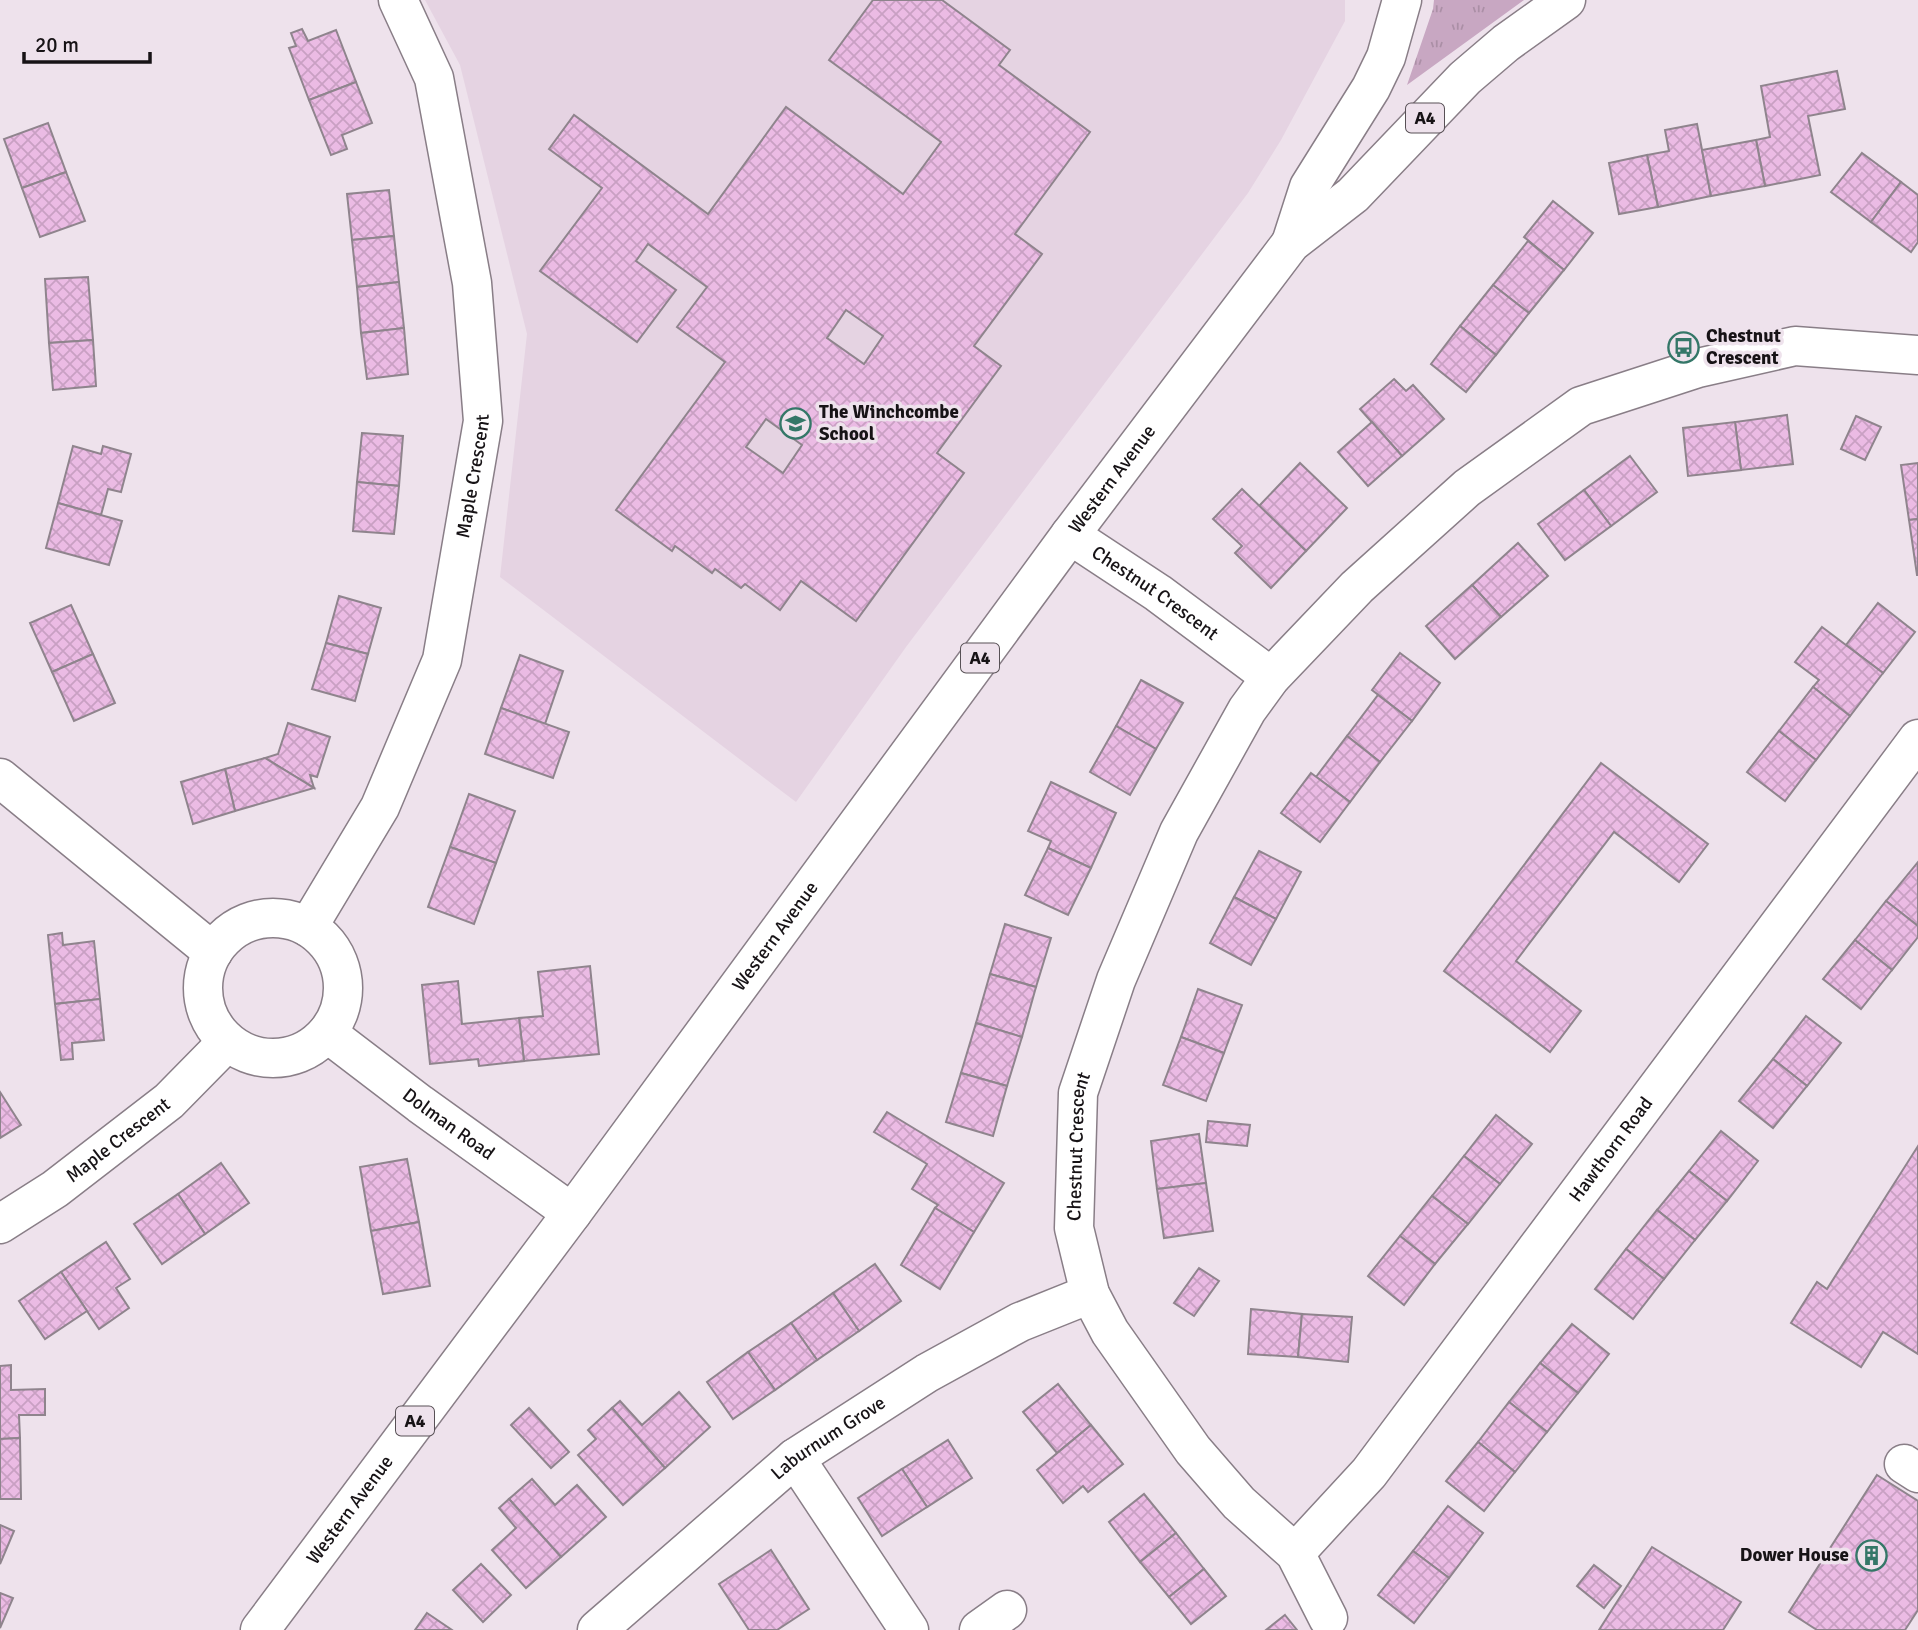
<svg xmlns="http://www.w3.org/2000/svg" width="1918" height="1630" viewBox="0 0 1918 1630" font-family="Signika,sans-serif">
<defs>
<pattern id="grass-tufts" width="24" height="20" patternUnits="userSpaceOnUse" patternTransform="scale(1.75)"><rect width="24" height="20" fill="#c8a7c2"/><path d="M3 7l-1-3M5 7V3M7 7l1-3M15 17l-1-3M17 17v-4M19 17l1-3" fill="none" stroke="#ab8fa6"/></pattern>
<pattern id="building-cross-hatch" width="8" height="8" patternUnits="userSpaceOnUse" patternTransform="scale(1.75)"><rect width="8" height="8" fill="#ebbbe4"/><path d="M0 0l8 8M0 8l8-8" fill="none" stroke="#c9a0c3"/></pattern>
</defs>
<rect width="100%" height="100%" fill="#eee2ec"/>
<path fill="#e5d3e2" d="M425,0H1345V21L1281,140L1248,193L906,647L796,802L500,577L527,334L460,65Z"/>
<path fill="url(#grass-tufts)" d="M1434,0H1524L1407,85L1433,9Z"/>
<g fill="url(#building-cross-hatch)" stroke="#8f848d" stroke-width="2" fill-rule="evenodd">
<path d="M873,0H942L1010,50L999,65L1090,132L1015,234L1042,254L974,346L1001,366L937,453L964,473L856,621L801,581L780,610L745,584L741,588L715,569L712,573L675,546L672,551L616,510L725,362L677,327L707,287L648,244L636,261L676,290L637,342L540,271L602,188L549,149L574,115L708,214L786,107L903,194L941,142L829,60ZM846,310L883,336L864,364L827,338ZM766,419L802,445L783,473L746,447Z"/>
<path d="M302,29L308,41L336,30L356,82L309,100L289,48L296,46L291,33Z"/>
<path d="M1837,71L1845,109L1808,116L1820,175L1765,186L1756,140L1770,137L1761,86Z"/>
<path d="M356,82L372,123L342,135L347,149L331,155L309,100Z"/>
<path d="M48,123L66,172L22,188L4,139Z"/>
<path d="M1697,124L1711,196L1658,207L1647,155L1669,151L1665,130Z"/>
<path d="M1756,140L1765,186L1711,196L1702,150Z"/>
<path d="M1862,153L1901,182L1871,222L1831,192Z"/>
<path d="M1647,155L1658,207L1619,214L1609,163Z"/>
<path d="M66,172L85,221L40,237L22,188Z"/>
<path d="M1901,182L1918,195V242L1911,252L1871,222Z"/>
<path d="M389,190L394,236L352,240L347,194Z"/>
<path d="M1553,201L1593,233L1564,270L1524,237Z"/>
<path d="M394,236L399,282L357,287L352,240Z"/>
<path d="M1528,241L1564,270L1529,313L1493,285Z"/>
<path d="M88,277L93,340L49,343L45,279Z"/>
<path d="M399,282L404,328L361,333L357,287Z"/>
<path d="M1493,285L1529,313L1496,355L1460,326Z"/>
<path d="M1460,326L1496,355L1466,392L1431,364Z"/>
<path d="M404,328L408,374L367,379L361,333Z"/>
<path d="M93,340L96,386L53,390L49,343Z"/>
<path d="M1394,379L1406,391L1413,385L1444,419L1402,456L1360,409Z"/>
<path d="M1787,415L1793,464L1741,470L1735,422Z"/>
<path d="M1856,416L1881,427L1865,460L1841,449Z"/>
<path d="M1372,422L1402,456L1368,486L1338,452Z"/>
<path d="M1735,422L1741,470L1688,476L1683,428Z"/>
<path d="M362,433L403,436L399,486L357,482Z"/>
<path d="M73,446L101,454L103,446L131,454L121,492L108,489L101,515L58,503Z"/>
<path d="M1630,456L1657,492L1611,526L1584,490Z"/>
<path d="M1300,463L1347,508L1306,551L1259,506Z"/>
<path d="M1918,463V519L1909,520L1901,465Z"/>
<path d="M357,482L399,486L394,534L353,531Z"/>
<path d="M1242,489L1306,551L1271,588L1235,553L1242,546L1213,519Z"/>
<path d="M1584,490L1611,526L1565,560L1538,524Z"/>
<path d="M58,503L122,521L109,565L46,548Z"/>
<path d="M1918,519V575H1917L1909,520Z"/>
<path d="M1518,543L1548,576L1501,617L1472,585Z"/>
<path d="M1472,585L1501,617L1455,659L1426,626Z"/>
<path d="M339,596L381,608L368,654L326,643Z"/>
<path d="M1878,603L1915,632L1883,673L1846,645Z"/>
<path d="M71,605L93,654L52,672L30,623Z"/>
<path d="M1822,627L1883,673L1850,716L1813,687L1819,680L1795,662Z"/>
<path d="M326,643L368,654L355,701L312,689Z"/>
<path d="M1400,653L1440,683L1412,721L1372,690Z"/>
<path d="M93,654L115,703L74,721L52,672Z"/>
<path d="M520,655L563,671L545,724L501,708Z"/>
<path d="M1141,680L1183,703L1156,749L1116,726Z"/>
<path d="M1813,687L1850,716L1816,760L1779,731Z"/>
<path d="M1378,695L1412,721L1380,762L1347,736Z"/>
<path d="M501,708L569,732L553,778L485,754Z"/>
<path d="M288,723L330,737L317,777L310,775L314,788L265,758L278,754Z"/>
<path d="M1116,726L1156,749L1130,795L1090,772Z"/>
<path d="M1779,731L1816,760L1785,801L1747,772Z"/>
<path d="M1347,736L1380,762L1350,802L1316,777Z"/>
<path d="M265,758L314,788L235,811L225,769Z"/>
<path d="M1601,763L1708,844L1679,882L1614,832L1516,961L1581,1011L1550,1052L1444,971Z"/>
<path d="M225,769L235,811L193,824L181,782Z"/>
<path d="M1311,773L1350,802L1320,842L1281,813Z"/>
<path d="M1051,782L1116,813L1091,868L1048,848L1051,841L1028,831Z"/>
<path d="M469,794L515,811L496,863L450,847Z"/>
<path d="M450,847L496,863L474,924L428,907Z"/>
<path d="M1048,848L1091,868L1068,915L1025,895Z"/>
<path d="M1259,851L1301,872L1276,919L1234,897Z"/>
<path d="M1918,862V926L1886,901Z"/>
<path d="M1234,897L1276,919L1251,965L1210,943Z"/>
<path d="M1886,901L1918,926V937L1892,970L1855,940Z"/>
<path d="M1005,924L1051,938L1036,987L990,974Z"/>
<path d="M62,933L63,945L94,941L100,999L55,1004L48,935Z"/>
<path d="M1855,940L1892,970L1861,1009L1823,979Z"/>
<path d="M590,966L599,1054L524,1061L519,1018L543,1016L538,972Z"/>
<path d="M990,974L1036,987L1022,1037L976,1023Z"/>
<path d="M458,981L462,1024L519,1018L524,1061L479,1066L478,1059L430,1064L422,985Z"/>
<path d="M1198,989L1242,1005L1224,1053L1181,1037Z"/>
<path d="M100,999L104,1040L72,1043L73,1059L61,1060L55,1004Z"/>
<path d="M1806,1016L1841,1043L1807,1086L1773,1059Z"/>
<path d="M976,1023L1022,1037L1007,1086L961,1073Z"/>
<path d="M1181,1037L1224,1053L1206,1101L1163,1085Z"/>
<path d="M1773,1059L1807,1086L1773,1128L1739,1101Z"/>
<path d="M961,1073L1007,1086L993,1136L946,1122Z"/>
<path d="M0,1092L21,1125L0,1138Z"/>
<path d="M887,1112L1004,1183L974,1232L935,1208L938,1205L912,1189L927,1164L874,1132Z"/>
<path d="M1496,1115L1532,1144L1500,1184L1464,1156Z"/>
<path d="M1208,1121L1250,1125L1247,1146L1206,1142Z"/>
<path d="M1721,1131L1758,1161L1727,1201L1689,1171Z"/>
<path d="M1199,1134L1206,1183L1157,1189L1151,1141Z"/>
<path d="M1918,1146V1354L1883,1332L1861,1367L1791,1323L1817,1282L1827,1289Z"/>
<path d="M1464,1156L1500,1184L1468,1224L1432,1196Z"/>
<path d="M407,1159L419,1222L371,1231L360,1167Z"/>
<path d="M221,1163L249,1203L205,1234L178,1194Z"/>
<path d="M1689,1171L1727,1201L1695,1240L1657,1210Z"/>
<path d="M1206,1183L1213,1231L1164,1238L1157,1189Z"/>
<path d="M178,1194L205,1234L162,1264L134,1224Z"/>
<path d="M1432,1196L1468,1224L1435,1264L1400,1236Z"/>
<path d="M935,1208L974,1232L940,1289L901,1265Z"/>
<path d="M1657,1210L1695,1240L1664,1279L1626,1249Z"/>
<path d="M419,1222L430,1286L383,1294L371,1231Z"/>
<path d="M1400,1236L1435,1264L1404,1305L1368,1276Z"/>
<path d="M106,1242L130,1279L116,1288L129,1308L99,1329L61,1272Z"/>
<path d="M1626,1249L1664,1279L1633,1319L1595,1289Z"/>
<path d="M875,1264L901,1301L859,1331L833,1293Z"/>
<path d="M1199,1268L1219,1281L1194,1316L1174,1303Z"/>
<path d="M61,1272L87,1311L45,1339L19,1301Z"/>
<path d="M833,1293L859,1331L817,1360L791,1323Z"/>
<path d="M1251,1309L1302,1314L1298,1357L1248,1354Z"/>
<path d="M1302,1314L1352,1317L1348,1362L1298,1357Z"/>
<path d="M791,1323L817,1360L775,1390L748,1352Z"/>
<path d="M1572,1324L1609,1354L1578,1393L1540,1363Z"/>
<path d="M748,1352L775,1390L733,1419L707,1382Z"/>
<path d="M1540,1363L1578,1393L1547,1432L1509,1402Z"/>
<path d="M11,1365V1390L45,1389V1415H19L20,1438L0,1439V1366Z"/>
<path d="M1058,1384L1091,1425L1057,1453L1023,1412Z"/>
<path d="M679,1392L710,1427L665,1468L612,1408L620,1401L642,1425Z"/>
<path d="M1509,1402L1547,1432L1515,1472L1478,1442Z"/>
<path d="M529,1408L569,1452L551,1468L511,1425Z"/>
<path d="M612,1408L665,1468L623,1505L578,1455L596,1439L588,1430Z"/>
<path d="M1091,1425L1123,1464L1088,1492L1083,1486L1063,1503L1037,1470Z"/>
<path d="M20,1438L21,1499H0V1439Z"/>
<path d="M948,1440L972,1478L927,1507L902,1469Z"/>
<path d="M1478,1442L1515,1472L1484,1511L1446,1481Z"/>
<path d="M902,1469L927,1507L882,1536L858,1498Z"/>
<path d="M1877,1475L1918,1501V1610L1905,1630H1817L1789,1612Z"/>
<path d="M532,1479L555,1505L577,1485L606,1517L561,1557L509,1499Z"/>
<path d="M1144,1494L1176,1533L1140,1562L1109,1522Z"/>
<path d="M509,1499L561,1557L526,1588L492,1550L516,1528L499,1508Z"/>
<path d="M1448,1506L1483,1533L1449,1578L1413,1551Z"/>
<path d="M0,1525L14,1531L0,1564Z"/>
<path d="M1176,1533L1204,1569L1169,1597L1140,1562Z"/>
<path d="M1652,1547L1741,1602L1723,1630H1599Z"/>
<path d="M771,1550L809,1609L777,1630H749L719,1584Z"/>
<path d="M1413,1551L1449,1578L1414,1623L1378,1595Z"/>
<path d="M481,1564L511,1595L483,1622L453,1590Z"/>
<path d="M1594,1565L1621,1586L1604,1608L1577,1586Z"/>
<path d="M1204,1569L1226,1596L1191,1624L1169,1597Z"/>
<path d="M0,1593L13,1598L0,1628Z"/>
<path d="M427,1613L452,1630H415Z"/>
<path d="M1285,1615L1297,1630H1266Z"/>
</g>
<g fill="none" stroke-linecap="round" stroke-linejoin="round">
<defs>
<g id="minor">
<path id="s1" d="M1070,535L1158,593L1271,677"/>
<path d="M0,778L213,952"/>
<circle cx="273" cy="988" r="70"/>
<path id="s2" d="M308,927L380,807L442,660L483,421L472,283L434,78L398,0"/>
<path id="s3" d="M327,1033L420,1104L572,1213"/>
<path id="s4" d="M0,1224L55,1189L169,1101L227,1042"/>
<path d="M795,1458L909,1630"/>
<path d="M1904,1464L1918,1473"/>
<path id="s5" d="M1295,1553L1369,1473L1918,739"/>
<path id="s6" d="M1328,1618L1295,1553L1239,1503L1193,1450L1110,1332L1090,1294L1074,1228L1078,1093L1116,980L1179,832L1247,710L1271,677L1357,587L1467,488L1581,406L1698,368L1795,346L1918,355"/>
<path id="s7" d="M597,1630L795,1458L927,1373L1020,1322L1090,1294"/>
<path d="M979,1630L1007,1610"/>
</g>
<g id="major">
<path d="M1291,243L1309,187L1371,88L1386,57L1402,0"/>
<path id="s8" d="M260,1630L572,1213L1070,535L1291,243L1353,195L1465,78L1506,43L1566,0"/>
</g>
</defs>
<use href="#minor" stroke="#897e87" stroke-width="41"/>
<use href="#major" stroke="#897e87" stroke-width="41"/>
<use href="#minor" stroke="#fff" stroke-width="38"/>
<use href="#major" stroke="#fff" stroke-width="38"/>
</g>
<defs>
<symbol id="bus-ring" viewBox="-11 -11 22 22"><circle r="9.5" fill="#eee2ec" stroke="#347768" stroke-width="1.5"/><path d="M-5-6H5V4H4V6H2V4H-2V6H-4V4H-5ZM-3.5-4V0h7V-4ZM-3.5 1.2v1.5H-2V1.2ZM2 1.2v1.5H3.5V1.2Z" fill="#347768"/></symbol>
<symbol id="school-ring" viewBox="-11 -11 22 22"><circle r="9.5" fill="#eee2ec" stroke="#347768" stroke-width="1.5"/><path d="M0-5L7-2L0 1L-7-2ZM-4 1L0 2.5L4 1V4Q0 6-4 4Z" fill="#347768"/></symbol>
<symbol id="building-ring" viewBox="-11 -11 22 22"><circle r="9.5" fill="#eee2ec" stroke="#347768" stroke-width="1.5"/><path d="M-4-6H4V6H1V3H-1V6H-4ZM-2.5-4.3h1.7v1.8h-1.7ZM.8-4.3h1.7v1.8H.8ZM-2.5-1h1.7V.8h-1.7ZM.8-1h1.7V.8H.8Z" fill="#347768"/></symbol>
</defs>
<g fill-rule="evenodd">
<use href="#bus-ring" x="1666" y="330" width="35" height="35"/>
<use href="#school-ring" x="778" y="406" width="35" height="35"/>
<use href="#building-ring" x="1854" y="1538" width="35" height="35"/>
</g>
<g text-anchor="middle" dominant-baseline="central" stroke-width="7" stroke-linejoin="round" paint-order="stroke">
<g fill="#eee2ec" stroke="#585156" stroke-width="2">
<rect x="1406" y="103.5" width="38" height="29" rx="5"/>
<rect x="961" y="643.5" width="38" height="29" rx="5"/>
<rect x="396" y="1406.5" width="38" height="29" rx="5"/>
</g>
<g font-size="18" font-weight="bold" fill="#171316">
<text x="1425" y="118">A4</text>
<text x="980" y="658">A4</text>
<text x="415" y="1421">A4</text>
</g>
<g font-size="19" font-weight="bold" fill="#171316" stroke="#eee2ec" text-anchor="start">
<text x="1706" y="336">Chestnut<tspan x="1706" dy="22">Crescent</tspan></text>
<text x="819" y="412">The Winchcombe<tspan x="819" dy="22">School</tspan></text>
<text x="1849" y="1555" text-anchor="end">Dower House</text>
</g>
<g font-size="19" fill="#171316" stroke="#eee2ec">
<text stroke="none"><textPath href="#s2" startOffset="486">Maple Crescent</textPath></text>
<text stroke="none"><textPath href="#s8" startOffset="1432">Western Avenue</textPath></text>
<text stroke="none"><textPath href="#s1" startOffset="103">Chestnut Crescent</textPath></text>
<text stroke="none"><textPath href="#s8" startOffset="864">Western Avenue</textPath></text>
<text stroke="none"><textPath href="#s3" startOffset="152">Dolman Road</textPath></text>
<text stroke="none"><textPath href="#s4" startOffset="145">Maple Crescent</textPath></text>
<text stroke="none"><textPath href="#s6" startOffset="555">Chestnut Crescent</textPath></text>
<text stroke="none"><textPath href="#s5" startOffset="513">Hawthorn Road</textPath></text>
<text stroke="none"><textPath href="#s7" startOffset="301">Laburnum Grove</textPath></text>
<text stroke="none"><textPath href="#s8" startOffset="150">Western Avenue</textPath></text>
</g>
</g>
<path d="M24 52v10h126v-10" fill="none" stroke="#171316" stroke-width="3.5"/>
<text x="35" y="52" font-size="21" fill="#171316" stroke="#eee2ec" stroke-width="5" paint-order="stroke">20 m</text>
</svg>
